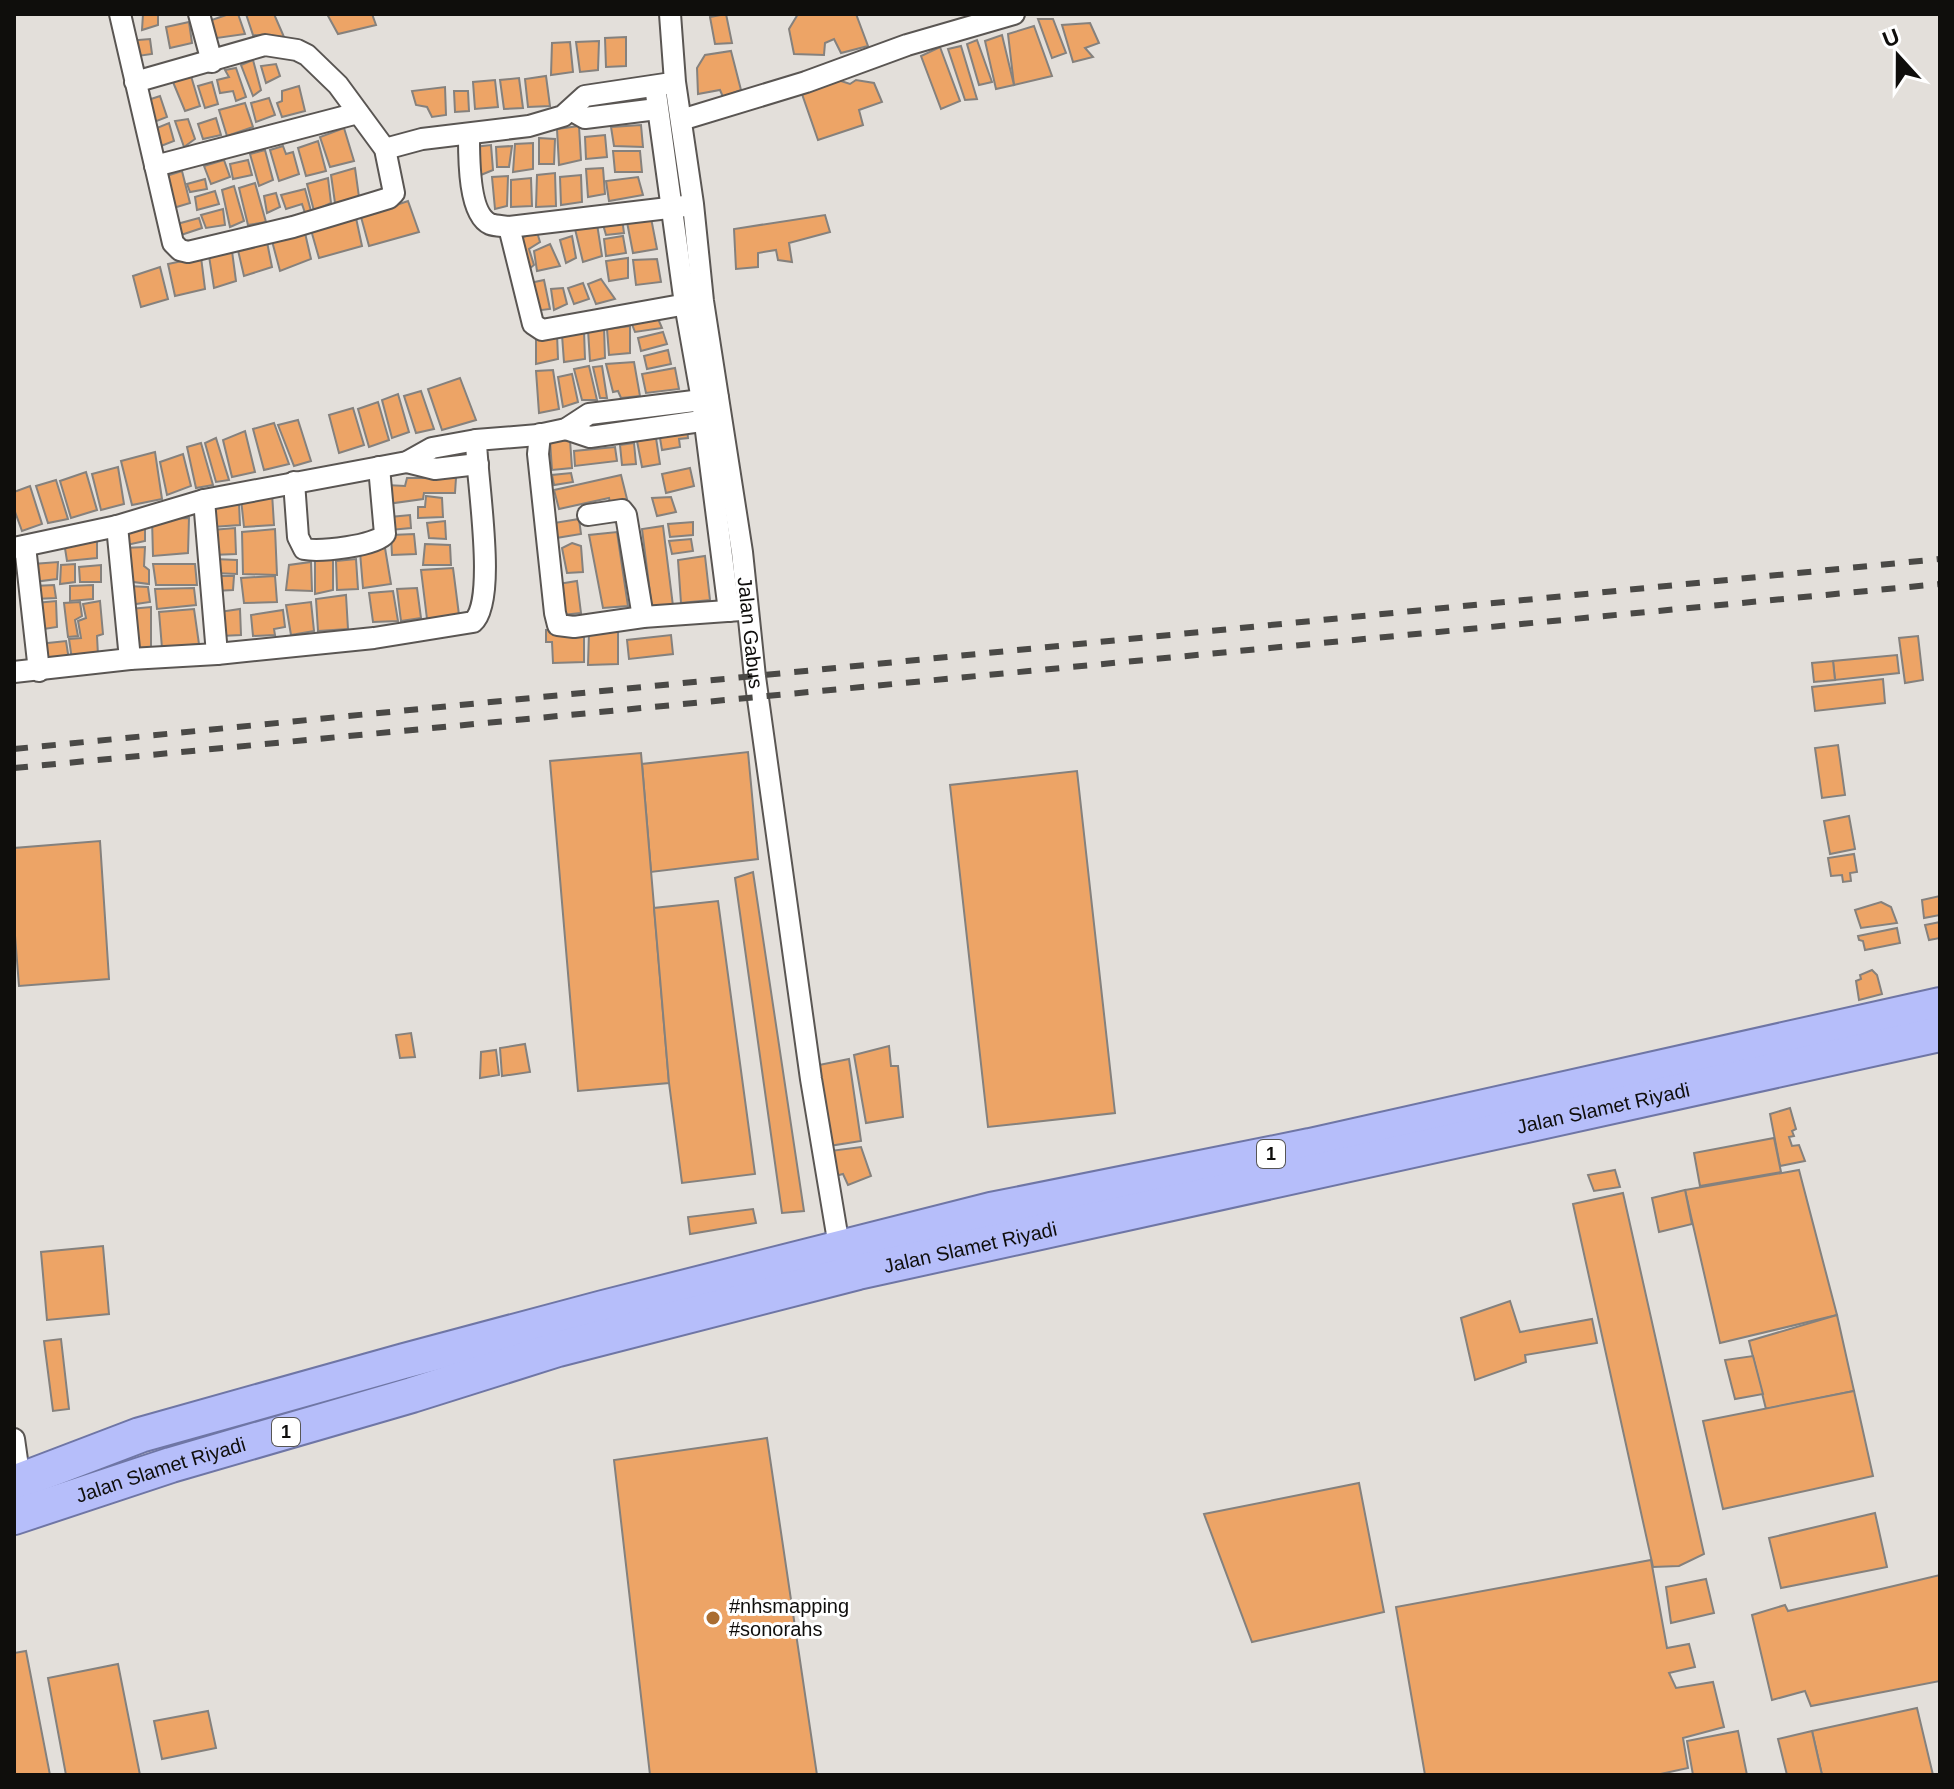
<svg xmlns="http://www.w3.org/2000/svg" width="1954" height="1789" viewBox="0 0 1954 1789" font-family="Arial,sans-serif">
<rect width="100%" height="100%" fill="#e3dfda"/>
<g fill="#eda466" stroke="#85817d" stroke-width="2">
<path d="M143,14H158V25L142,30Z"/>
<path d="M229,14H238L245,34L210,39L203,23Z"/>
<path d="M246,14H274L284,37L253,35Z"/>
<path d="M327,14H372L376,25L338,34Z"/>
<path d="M726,14L732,43L715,44L710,17Z"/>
<path d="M798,14H856L868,46L841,53L834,39L825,43L824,55L794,54L789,29Z"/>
<path d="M1038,19H1053L1066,53L1052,58Z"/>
<path d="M189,22L192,43L170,48L166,27Z"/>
<path d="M1090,23L1099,43L1085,48L1093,57L1073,62L1062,25Z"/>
<path d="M1034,26L1052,76L1014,85L1008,34Z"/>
<path d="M1002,35L1014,85L996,89L985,41Z"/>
<path d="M626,37V66L606,67L605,38Z"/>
<path d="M150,39L152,54L131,57L127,41Z"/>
<path d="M977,40L992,82L979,85L967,44Z"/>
<path d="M599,41L598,70L580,72L576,42Z"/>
<path d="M570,42L573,72L551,75L552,43Z"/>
<path d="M961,46L977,99L965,100L948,49Z"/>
<path d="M940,47L960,101L941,109L921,56Z"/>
<path d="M731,51L741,90L723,97L720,90L698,94L697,68L705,55Z"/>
<path d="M253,60L261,90L253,96L241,65Z"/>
<path d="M276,64L280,76L266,83L261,66Z"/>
<path d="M236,68L246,97L236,101L233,91L220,93L217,80L229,77L225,70Z"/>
<path d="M191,76L200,106L185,111L173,82Z"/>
<path d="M546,76L550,106L528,107L525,79Z"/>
<path d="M519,78L523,108L504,109L500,80Z"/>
<path d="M495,80L498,107L475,109L473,82Z"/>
<path d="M838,80L850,84L856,80L874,83L882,102L859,110L863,125L818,140L802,94Z"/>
<path d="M212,82L218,104L205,108L198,86Z"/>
<path d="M299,86L305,111L282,117L277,103L282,101V91Z"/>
<path d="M445,87L446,115L432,117L427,107L416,105L412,91Z"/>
<path d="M454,91H468L469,111L455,112Z"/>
<path d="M160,96L167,117L149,124L142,102Z"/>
<path d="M269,98L275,115L256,122L251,103Z"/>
<path d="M245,103L253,127L227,136L219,110Z"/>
<path d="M216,118L221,135L203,139L198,124Z"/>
<path d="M188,119L195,139L184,147L175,121Z"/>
<path d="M169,123L174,141L161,146L152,130Z"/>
<path d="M641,125L643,147L614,146L611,127Z"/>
<path d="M579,126L581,160L559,165L557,129Z"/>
<path d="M344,128L354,161L330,167L320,137Z"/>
<path d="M605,135L607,157L586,159L585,137Z"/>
<path d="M539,138L555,139L554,164H539Z"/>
<path d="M318,141L326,171L306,176L298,148Z"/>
<path d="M533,143V169L513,172L515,144Z"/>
<path d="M491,145L493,170L476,177L474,147Z"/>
<path d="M283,146L286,154L293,152L299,174L279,181L270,150Z"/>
<path d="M512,146L509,167H497L496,147Z"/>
<path d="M265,150L273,180L259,186L250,154Z"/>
<path d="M613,151H640L642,172H615Z"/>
<path d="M224,160L230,177L211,184L204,166Z"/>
<path d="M248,160L252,175L233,179L230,164Z"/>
<path d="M355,168L359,197L335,203L331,175Z"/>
<path d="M603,168L605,194L588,197L586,169Z"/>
<path d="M182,171L190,203L170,209L160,178Z"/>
<path d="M555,173L556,206L536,207L537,175Z"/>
<path d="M581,175L582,202L561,205L560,177Z"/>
<path d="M508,176L507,206L495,209L492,177Z"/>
<path d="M638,177L643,195L609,201L606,181Z"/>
<path d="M328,178L331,203L314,211L307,184Z"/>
<path d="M531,178L532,206L511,207V180Z"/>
<path d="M205,179L207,189L190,192L187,184Z"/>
<path d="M255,183L266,222L248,225L239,188Z"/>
<path d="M234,186L244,221L230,227L222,190Z"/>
<path d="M305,189L311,211L305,213L302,204L286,209L281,195Z"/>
<path d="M215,191L219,204L197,210L195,197Z"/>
<path d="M276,193L280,207L267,213L264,196Z"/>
<path d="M408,201L419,232L369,246L361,217Z"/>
<path d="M223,209L225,225L206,228L201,215Z"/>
<path d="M825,215L830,232L789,243L792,262L778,260L776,250L758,253V267L736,269L734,229Z"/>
<path d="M199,218L202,228L181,235L177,224Z"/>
<path d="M356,218L362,246L319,258L311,230Z"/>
<path d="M622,218L624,233L606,235L602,221Z"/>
<path d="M651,218L657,249L633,253L627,222Z"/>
<path d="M597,224L602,256L583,262L575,229Z"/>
<path d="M537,232L540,242L529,249L534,265L523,274L515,240Z"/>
<path d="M305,233L311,259L280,271L272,241Z"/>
<path d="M572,236L576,258L566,263L560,240Z"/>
<path d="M623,236L626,253L606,256L604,239Z"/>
<path d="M267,242L272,267L244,276L237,246Z"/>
<path d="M550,244L560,266L537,271L534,251Z"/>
<path d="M232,251L236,281L214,288L209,256Z"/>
<path d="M201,257L205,289L175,296L168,264Z"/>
<path d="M628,258V278L609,281L606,261Z"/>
<path d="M657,259L661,282L636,285L633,260Z"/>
<path d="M160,267L168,299L141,307L133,276Z"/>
<path d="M601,279L615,299L596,304L588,284Z"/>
<path d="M544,280L550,309L534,311L525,284Z"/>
<path d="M583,283L589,299L574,304L568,288Z"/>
<path d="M563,288L567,304L554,310L551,289Z"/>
<path d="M656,314L662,328L635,332L630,319Z"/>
<path d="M630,326V353L609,355L607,329Z"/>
<path d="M604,327L605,358L590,361L588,330Z"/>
<path d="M584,331L585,359L564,362L562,335Z"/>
<path d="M663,332L667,344L641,351L638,338Z"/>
<path d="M557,334L558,359L536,364V338Z"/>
<path d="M668,350L671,364L647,369L644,356Z"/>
<path d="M634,362L640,396L621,398L618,391L613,392L606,364Z"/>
<path d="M589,366L597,400H582L574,369Z"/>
<path d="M602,366L607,398H600L593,367Z"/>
<path d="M675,368L679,389L646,393L642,374Z"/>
<path d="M553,370L559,409L539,413L536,371Z"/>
<path d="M572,374L578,402L563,407L558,377Z"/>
<path d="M460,378L476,420L442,430L428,389Z"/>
<path d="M421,391L434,429L416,433L404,396Z"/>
<path d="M398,394L409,432L392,438L382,400Z"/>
<path d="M378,402L389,440L369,447L358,409Z"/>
<path d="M353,408L364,445L339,453L329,415Z"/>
<path d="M298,420L311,461L294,466L278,425Z"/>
<path d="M274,423L289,464L264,470L253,429Z"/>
<path d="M687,428L688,438L679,439L680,447L662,450L659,432Z"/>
<path d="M245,431L255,472L232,477L223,440Z"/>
<path d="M216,438L229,480L216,482L205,443Z"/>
<path d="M656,438L660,464L642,467L637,441Z"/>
<path d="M570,440L572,468L552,470L550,441Z"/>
<path d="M201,443L213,485L196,488L187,447Z"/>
<path d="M634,443L636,464L622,465L620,445Z"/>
<path d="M615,447L617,461L575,466L574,451Z"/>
<path d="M155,452L162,499L132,505L121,461Z"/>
<path d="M183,454L191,486L167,495L160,462Z"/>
<path d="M118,467L124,504L101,510L92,474Z"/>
<path d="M690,468L694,486L666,493L662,474Z"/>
<path d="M86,472L97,510L71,518L60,481Z"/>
<path d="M571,473L573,482L554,485L552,475Z"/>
<path d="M621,475L627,499L610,503L609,498L559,509L554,490Z"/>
<path d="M407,478H456L455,493H424L423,499L387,504V485L405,486Z"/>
<path d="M56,480L68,519L48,523L36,486Z"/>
<path d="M30,486L42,524L22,531L14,509V492Z"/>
<path d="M272,493L274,525L244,527L241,499Z"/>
<path d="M426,496L442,498L443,517L418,518V507H425Z"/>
<path d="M671,497L676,512L657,516L652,498Z"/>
<path d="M239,503L240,525L212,527L211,506Z"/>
<path d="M410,515L411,528L390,530V517Z"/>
<path d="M189,518L188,553L153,556L152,519Z"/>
<path d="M579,519L581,534L556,538L554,523Z"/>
<path d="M445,521L446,539L429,538L427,523Z"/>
<path d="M693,522V535L670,537L668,524Z"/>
<path d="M145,524V541L122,546V528Z"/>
<path d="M663,526L673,606L652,609L642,529Z"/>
<path d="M235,528L236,554L212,555V530Z"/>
<path d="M275,529L277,575L243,574L242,532Z"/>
<path d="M617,532L628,606L603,608L589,535Z"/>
<path d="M414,534L416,554L392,555L391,535Z"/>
<path d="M97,535V558L67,561L64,542Z"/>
<path d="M691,539L693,551L672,554L669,541Z"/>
<path d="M572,543L581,546L583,572L567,573L562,548Z"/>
<path d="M425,544L450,545L451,565H423Z"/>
<path d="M145,547L144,566L149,570V584L126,581L124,548Z"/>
<path d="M385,548L391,584L363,588L360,552Z"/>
<path d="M705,556L710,600L681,603L678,560Z"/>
<path d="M333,558V590L315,594V560Z"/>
<path d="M214,559L237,560V574L214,573Z"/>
<path d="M356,559L358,589L337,590L336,561Z"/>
<path d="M58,562L57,579L33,582V564Z"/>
<path d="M311,562L312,591L286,590L289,565Z"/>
<path d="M75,564V582L60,584L61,565Z"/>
<path d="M153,564H195L197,585H156Z"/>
<path d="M101,565V582H80L79,567Z"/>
<path d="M453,568L459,615L427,619L421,570Z"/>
<path d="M214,576H234L233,590L215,591Z"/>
<path d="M275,576L277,602L244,603L241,578Z"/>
<path d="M577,581L581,613L562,615L558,584Z"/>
<path d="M54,585L56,598L35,599L34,586Z"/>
<path d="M93,585V599L70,601V586Z"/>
<path d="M128,586L148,587L150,602L129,605Z"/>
<path d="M194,588L196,605L157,609L155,589Z"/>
<path d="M417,588L421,618L401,621L397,589Z"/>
<path d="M393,591L398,621L373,622L369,593Z"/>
<path d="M346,595L348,629L318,631L316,599Z"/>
<path d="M56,601L57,627L37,630L36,603Z"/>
<path d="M100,601L103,634L97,636L98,655L72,660L69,639L81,638L78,621L86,618L83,604Z"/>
<path d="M80,602L82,616L75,620L78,636L68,637L64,603Z"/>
<path d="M311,602L314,631L291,635L286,605Z"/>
<path d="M151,607V648L133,650L130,609Z"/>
<path d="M194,609L199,644L162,648L159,612Z"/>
<path d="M240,609L241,635L221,636L219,612Z"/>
<path d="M283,610L285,627L274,629L275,635L253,636L251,615Z"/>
<path d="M584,629V662L553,663L552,642H546V630Z"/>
<path d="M618,630V664L588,665L589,632Z"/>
<path d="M671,635L673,654L629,659L627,640Z"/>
<path d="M1918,636L1923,680L1905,683L1899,638Z"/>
<path d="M66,641L69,660L41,663L39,644Z"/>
<path d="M1897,655L1899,673L1835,680L1833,661Z"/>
<path d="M1833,661L1835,680L1814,682L1812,663Z"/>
<path d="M1883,679L1885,703L1815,711L1812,687Z"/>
<path d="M1838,745L1845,795L1822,798L1815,748Z"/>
<path d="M748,752L758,859L651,872L642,764Z"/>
<path d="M641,753L669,1083L578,1091L550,761Z"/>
<path d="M1077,771L1115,1113L988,1127L950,785Z"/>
<path d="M1849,816L1855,849L1830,854L1824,821Z"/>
<path d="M100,841L109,979L19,986L14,923V848Z"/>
<path d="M1854,854L1857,872L1850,873L1851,881L1843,882L1842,875L1831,876L1828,858Z"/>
<path d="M753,872L804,1211L782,1213L735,878Z"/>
<path d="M1940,896V915L1924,918L1922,900Z"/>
<path d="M718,901L755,1174L682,1183L669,1083L654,908Z"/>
<path d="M1881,902L1891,907L1897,923L1861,928L1855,910Z"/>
<path d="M1940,922V938L1929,940L1925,925Z"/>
<path d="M1897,928L1900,943L1865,950L1863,941L1859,940L1858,936Z"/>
<path d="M1872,970L1877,975L1882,994L1859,1000L1856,981L1861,979L1860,975Z"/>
<path d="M411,1033L415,1057L400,1058L396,1035Z"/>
<path d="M525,1044L530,1072L502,1076L500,1048Z"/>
<path d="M889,1046L891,1066H898L903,1117L866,1123L854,1055Z"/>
<path d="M496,1050L499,1075L480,1078L481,1052Z"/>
<path d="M849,1059L861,1141L829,1146L814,1066Z"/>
<path d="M1790,1108L1796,1129L1792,1131L1794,1136L1789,1137L1792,1146L1799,1145L1805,1161L1780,1166L1770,1114Z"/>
<path d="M1774,1138L1781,1172L1700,1186L1694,1153Z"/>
<path d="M861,1147L871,1176L848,1185L843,1174L835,1176L830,1151Z"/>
<path d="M1615,1170L1620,1187L1594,1191L1588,1175Z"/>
<path d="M1799,1170L1837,1315L1720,1343L1685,1190Z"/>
<path d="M1685,1190L1692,1224L1659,1232L1652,1198Z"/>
<path d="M1623,1193L1704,1554L1679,1566L1653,1567L1573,1204Z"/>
<path d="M753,1209L756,1223L690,1234L688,1217Z"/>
<path d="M103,1246L109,1314L47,1320L41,1252Z"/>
<path d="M1510,1301L1520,1332L1592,1319L1597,1343L1525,1355L1526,1362L1475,1380L1461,1318Z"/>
<path d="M1837,1315L1854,1391L1766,1409L1749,1341Z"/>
<path d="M61,1339L69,1409L53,1411L44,1341Z"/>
<path d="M1753,1356L1763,1394L1735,1399L1725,1360Z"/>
<path d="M1854,1391L1873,1476L1723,1509L1703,1421Z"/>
<path d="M767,1438L817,1775H650L614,1460Z"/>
<path d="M1359,1483L1384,1612L1252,1642L1204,1514Z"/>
<path d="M1875,1513L1887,1567L1781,1588L1769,1538Z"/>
<path d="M1651,1560L1667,1648L1689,1644L1695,1667L1669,1673L1676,1688L1713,1682L1724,1727L1683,1738L1688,1768L1656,1775H1425L1396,1607Z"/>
<path d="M1940,1575V1681L1811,1706L1805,1691L1772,1700L1752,1615L1785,1605L1788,1611Z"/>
<path d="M1706,1579L1714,1613L1671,1623L1666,1587Z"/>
<path d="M26,1651L50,1775H14V1653Z"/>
<path d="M118,1664L140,1775H66L48,1678Z"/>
<path d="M1917,1708L1933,1775H1822L1812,1731Z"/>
<path d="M208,1711L216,1748L162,1759L154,1721Z"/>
<path d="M1738,1731L1747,1775H1693L1687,1741Z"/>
<path d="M1812,1731L1822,1775H1787L1778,1739Z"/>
</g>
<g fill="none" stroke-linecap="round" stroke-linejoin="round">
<defs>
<g id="minor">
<path d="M120,14L173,243L180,250L188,252L293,227L376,202L389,198L394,193L385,149L338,85L307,55L297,50L265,45L135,82"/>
<path d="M199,14L212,62"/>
<path id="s1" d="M670,14L675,82L693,204L703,301L742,552L755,677L811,1079L841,1258"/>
<path d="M655,86L685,304L702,400L729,611"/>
<path d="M571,110L585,118L657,109"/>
<path d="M681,120L806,82L907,45L1014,14"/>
<path d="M469,134C469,155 468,214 490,224C495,226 504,226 509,227"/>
<path d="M385,149L422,139L529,126L563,116L585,96L665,84"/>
<path d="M155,166L358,113"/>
<path d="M685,206L509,227L533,324L542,330L698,302"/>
<path d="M566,429L590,437L715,419"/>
<path d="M540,434L538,454L555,613L558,625L574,627L643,617L741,610"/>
<path d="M407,462L435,469L478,464"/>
<path d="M294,482L298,537L304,549C320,552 376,546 385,534L379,467"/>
<path d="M204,500L217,654"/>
<path d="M588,515L622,510L626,515L643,617"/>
<path d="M117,526L130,659"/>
<path d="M25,546L39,671"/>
<path d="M14,548L117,526L204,500L407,462L432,448L476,440"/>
<path d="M14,672L130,659L217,654L374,638L473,622C498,601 476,475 476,440L538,435L566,429L589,414L718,398"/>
<path d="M14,1439L20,1481"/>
</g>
<g id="trunk">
<path d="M14,1483L140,1435L404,1361L603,1308L991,1210L1310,1146L1940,1005"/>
<path id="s2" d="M14,1517L171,1465L412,1395L558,1349L858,1272L1940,1034"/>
</g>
</defs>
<use href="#minor" stroke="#5a5653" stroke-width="24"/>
<use href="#trunk" stroke="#6f76a5" stroke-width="38"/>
<use href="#minor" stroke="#fff" stroke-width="20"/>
<use href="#trunk" stroke="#b6befa" stroke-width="34"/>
<g stroke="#4a4946" stroke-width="6" stroke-dasharray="14 14" stroke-linecap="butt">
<path d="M14,749L1940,559"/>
<path d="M14,768L1940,584"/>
</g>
</g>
<circle fill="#aa6d31" stroke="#fff" stroke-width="3" cx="713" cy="1618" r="8"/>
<g text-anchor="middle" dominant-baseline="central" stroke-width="6" stroke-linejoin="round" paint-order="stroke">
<g fill="#fff" stroke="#575655" stroke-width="2">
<rect x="1257" y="1140" width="28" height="28" rx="6"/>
<rect x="272" y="1418" width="28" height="28" rx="6"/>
</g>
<g font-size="18" font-weight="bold" fill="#0f0e0c">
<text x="1271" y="1154">1</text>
<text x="286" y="1432">1</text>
</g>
<g font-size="20" fill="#0f0e0c" stroke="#fff">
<text stroke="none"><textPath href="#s1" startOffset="624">Jalan Gabus</textPath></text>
<text stroke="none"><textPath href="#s2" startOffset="1642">Jalan Slamet Riyadi</textPath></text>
<text stroke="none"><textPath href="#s2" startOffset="994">Jalan Slamet Riyadi</textPath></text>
<text stroke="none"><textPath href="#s2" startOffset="154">Jalan Slamet Riyadi</textPath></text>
</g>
<g font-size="20" fill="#0f0e0c" stroke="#fff" text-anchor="start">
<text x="729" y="1606">#nhsmapping<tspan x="729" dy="23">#sonorahs</tspan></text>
</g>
</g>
<rect width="1954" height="1789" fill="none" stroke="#0f0e0c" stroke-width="32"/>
<g transform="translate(1898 56) rotate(339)" stroke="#ffffff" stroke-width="6" paint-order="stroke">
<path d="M0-6L14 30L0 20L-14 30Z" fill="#0f0e0c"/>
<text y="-12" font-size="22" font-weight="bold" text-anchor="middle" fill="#0f0e0c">U</text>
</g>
</svg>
